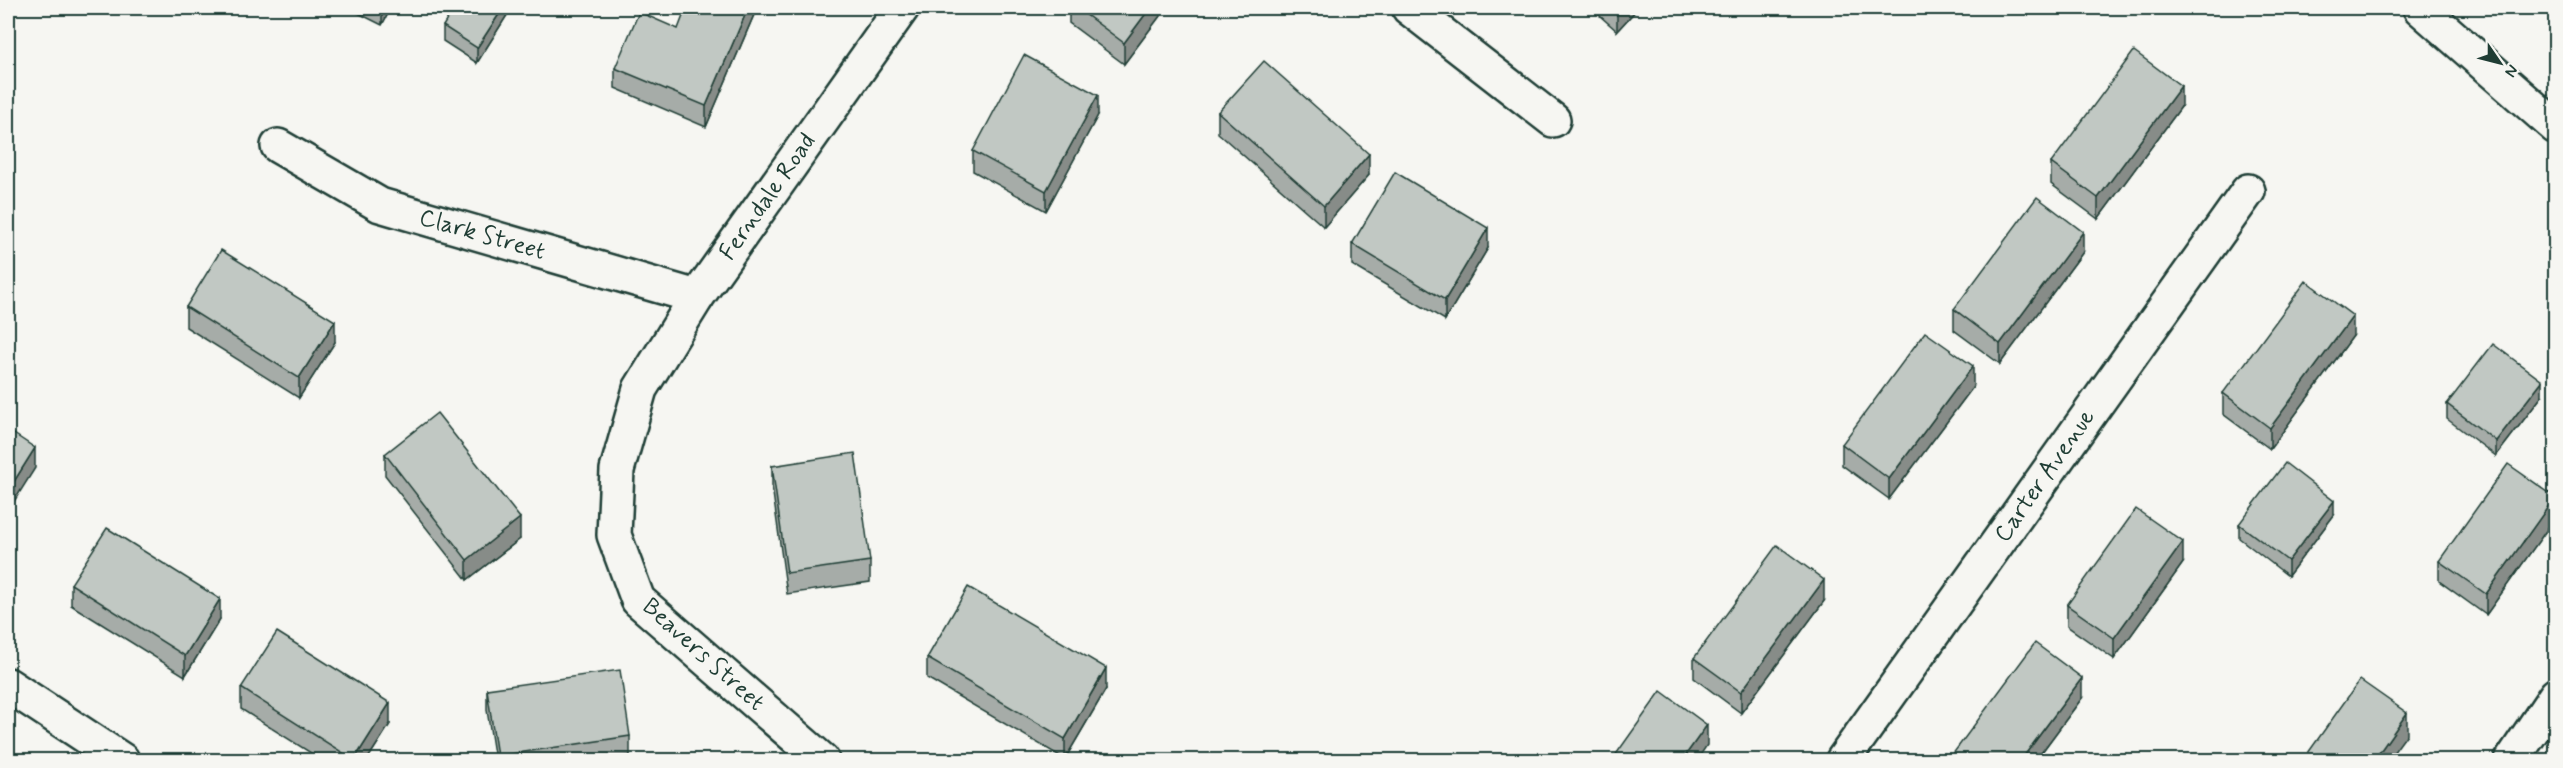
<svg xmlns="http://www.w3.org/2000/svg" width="2563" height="768" viewBox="0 0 2563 768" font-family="Mynerve,sans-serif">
<rect width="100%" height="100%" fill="#f6f6f2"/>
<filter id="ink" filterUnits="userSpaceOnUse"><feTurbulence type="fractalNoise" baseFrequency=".0167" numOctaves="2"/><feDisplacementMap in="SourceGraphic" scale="12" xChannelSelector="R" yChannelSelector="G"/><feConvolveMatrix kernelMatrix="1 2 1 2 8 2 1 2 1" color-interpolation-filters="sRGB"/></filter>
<g filter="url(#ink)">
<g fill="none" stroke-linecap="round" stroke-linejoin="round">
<defs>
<g id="minor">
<path d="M1409,8L1553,120"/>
<path d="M2420,8L2556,127"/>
<path d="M278,146L380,205L697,297"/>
<path d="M8,685L122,760"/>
<path d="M822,760L638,600L614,535L617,470L640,389L697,297L902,8"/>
<path d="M1843,760L2248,191"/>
<path d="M2512,760L2556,695"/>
</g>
</defs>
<use href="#minor" stroke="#1f3d34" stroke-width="38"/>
<use href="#minor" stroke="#f6f6f2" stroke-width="33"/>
</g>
<g fill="#a6aca8" stroke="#1f3d34" stroke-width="1.5">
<path d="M348,8H391L382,25Z"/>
<path d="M509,8V12L477,63L443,41V26Z"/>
<path d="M756,8V10L706,127L615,88V68L678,29Z"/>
<path d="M1069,8H1166L1124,64L1069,23Z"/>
<path d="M1591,8H1638L1617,31Z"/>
<path d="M2181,107L2098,219L2051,184V163Z"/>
<path d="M1218,112L1369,175L1324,227L1218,133Z"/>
<path d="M1098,115L1046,211L973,171V151Z"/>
<path d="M1352,244L1488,248L1445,320L1352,265Z"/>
<path d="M2083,252L2000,364L1954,330V309Z"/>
<path d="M186,307L335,342L299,398L186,327Z"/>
<path d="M2353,336L2270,449L2223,414V393Z"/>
<path d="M1973,387L1889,499L1842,465V444Z"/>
<path d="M2542,396L2496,456L2447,419V404Z"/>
<path d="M385,454L520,539L467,580L385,475Z"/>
<path d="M772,466L870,561V582L787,594L772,486Z"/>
<path d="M2334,515L2288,576L2239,538V524Z"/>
<path d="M2555,518L2486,615L2439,581V561Z"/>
<path d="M2183,563L2114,659L2067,626V605Z"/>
<path d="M71,584L220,619L185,676L71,605Z"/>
<path d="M1824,601L1741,713L1694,678V658Z"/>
<path d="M927,658L1106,689L1065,759L927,678Z"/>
<path d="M241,688L390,724L367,760H322L241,709Z"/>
<path d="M487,689L630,736V756L602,760H495L487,710Z"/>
<path d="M2082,698L2036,760H1952V755Z"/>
</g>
<g fill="#878c88" stroke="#1f3d34" stroke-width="1.5">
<path d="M382,8H391L382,25Z"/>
<path d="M503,8H509V12L477,63V48Z"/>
<path d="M748,8H756V10L706,127V106Z"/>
<path d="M1150,8H1166L1124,64V43Z"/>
<path d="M1620,8H1638L1617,31V10Z"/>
<path d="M2181,86V107L2098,219V198Z"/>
<path d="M1098,95V115L1046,211V191Z"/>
<path d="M1369,154V175L1324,227V206Z"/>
<path d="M1488,228V248L1445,320V300Z"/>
<path d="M2083,232V252L2000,364V344Z"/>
<path d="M2353,316V336L2270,449V428Z"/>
<path d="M335,321V342L299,398V378Z"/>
<path d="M1973,366V387L1889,499V479Z"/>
<path d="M2542,381V396L2496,456V441Z"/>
<path d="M35,448V468L8,511V491Z"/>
<path d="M2555,497V518L2486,615V594Z"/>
<path d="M2334,501V515L2288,576V561Z"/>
<path d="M520,518V539L467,580V560Z"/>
<path d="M2183,542V563L2114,659V638Z"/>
<path d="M1824,580V601L1741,713V692Z"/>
<path d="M220,599V619L185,676V656Z"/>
<path d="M1106,668V689L1065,759V739Z"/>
<path d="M2082,678V698L2036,760H2021Z"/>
<path d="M390,703V724L367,760H354Z"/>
<path d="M2407,713V734L2388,760H2374Z"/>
<path d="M1707,725V745L1697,760H1682Z"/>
</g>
<g fill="#c1c8c3" stroke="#1f3d34" stroke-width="1.5">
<path d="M454,8H503L477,48L443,26Z"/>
<path d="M686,8H748L706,106L615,68L639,12L678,29Z"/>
<path d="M1077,8H1150L1124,43Z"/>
<path d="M2134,51L2181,86L2098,198L2051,163Z"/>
<path d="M1024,55L1098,95L1046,191L973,151Z"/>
<path d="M1264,61L1369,154L1324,206L1218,112Z"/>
<path d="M1395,172L1488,228L1445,300L1352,244Z"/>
<path d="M2037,197L2083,232L2000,344L1954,309Z"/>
<path d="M221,250L335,321L299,378L186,307Z"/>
<path d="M2306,281L2353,316L2270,428L2223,393Z"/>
<path d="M1925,332L1973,366L1889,479L1842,444Z"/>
<path d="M2493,344L2542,381L2496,441L2447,404Z"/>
<path d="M437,413L520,518L467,560L385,454Z"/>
<path d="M8,430L35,448L8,491Z"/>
<path d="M855,453L870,561L787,573L772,466Z"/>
<path d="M2285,463L2334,501L2288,561L2239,524Z"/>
<path d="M2508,464L2555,497L2486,594L2439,561Z"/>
<path d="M2136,509L2183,542L2114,638L2067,605Z"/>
<path d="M107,528L220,599L185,656L71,584Z"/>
<path d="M1777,545L1824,580L1741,692L1694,658Z"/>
<path d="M968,587L1106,668L1065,739L927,658Z"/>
<path d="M277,632L390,703L354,760L241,688Z"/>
<path d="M2035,643L2082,678L2021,760H1959L1952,755Z"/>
<path d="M620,670L630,736L497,756L487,689Z"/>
<path d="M2360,680L2407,713L2374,760H2303Z"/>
<path d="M1661,691L1707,725L1682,760H1612Z"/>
</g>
</g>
<g text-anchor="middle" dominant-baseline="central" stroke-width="4.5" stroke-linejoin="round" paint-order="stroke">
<g font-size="24" fill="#1f3d34" stroke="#f6f6f2">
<text transform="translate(768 197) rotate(-55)">Ferndale Road</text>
<text transform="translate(482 235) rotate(16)">Clark Street</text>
<text transform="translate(2045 476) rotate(-55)">Carter Avenue</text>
<text transform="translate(703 655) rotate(42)">Beavers Street</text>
</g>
</g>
<rect width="2563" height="768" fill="none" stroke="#f6f6f2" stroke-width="30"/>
<rect x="15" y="15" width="2533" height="738" fill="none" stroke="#1f3d34" stroke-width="2" filter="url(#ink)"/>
<g transform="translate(2500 63) rotate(125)" stroke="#f6f6f2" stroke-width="4.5" paint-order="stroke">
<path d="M0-4.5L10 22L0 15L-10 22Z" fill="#1f3d34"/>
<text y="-9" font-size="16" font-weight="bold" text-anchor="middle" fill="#1f3d34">N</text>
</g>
</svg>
